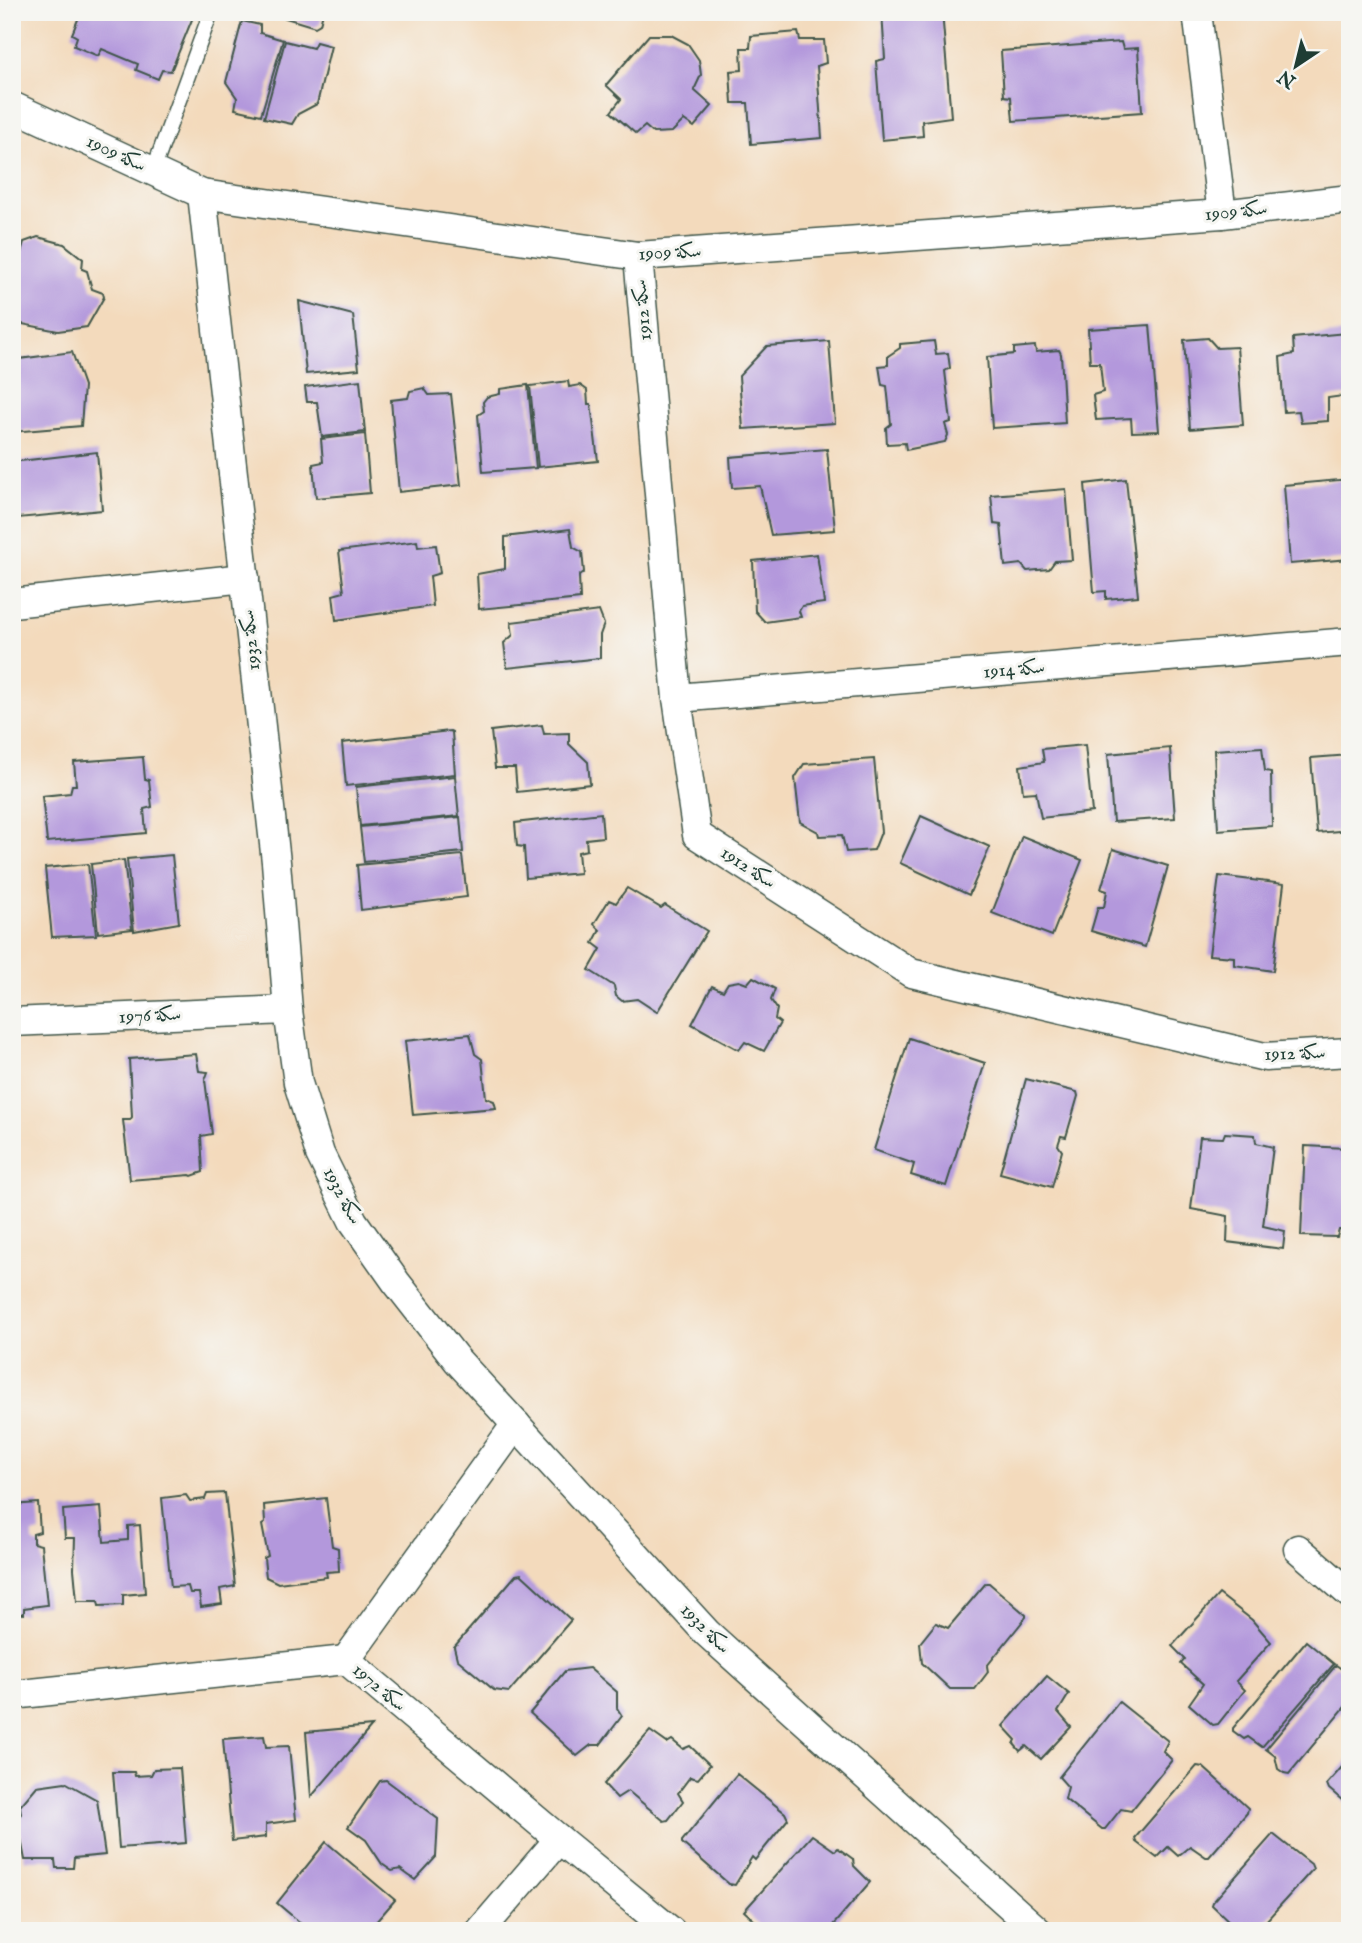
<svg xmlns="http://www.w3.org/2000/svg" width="1362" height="1943" viewBox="0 0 1362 1943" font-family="'IM FELL English',Amiri,serif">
<rect width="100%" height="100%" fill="#f6f6f2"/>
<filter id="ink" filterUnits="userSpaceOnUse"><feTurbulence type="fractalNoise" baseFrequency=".0143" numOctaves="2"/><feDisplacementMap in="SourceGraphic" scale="14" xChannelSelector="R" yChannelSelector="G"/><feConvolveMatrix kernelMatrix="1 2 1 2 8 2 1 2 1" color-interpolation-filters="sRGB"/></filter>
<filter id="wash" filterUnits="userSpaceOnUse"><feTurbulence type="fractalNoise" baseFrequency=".00686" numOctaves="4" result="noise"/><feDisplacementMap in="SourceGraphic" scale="28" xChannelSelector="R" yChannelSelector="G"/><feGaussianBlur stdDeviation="1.57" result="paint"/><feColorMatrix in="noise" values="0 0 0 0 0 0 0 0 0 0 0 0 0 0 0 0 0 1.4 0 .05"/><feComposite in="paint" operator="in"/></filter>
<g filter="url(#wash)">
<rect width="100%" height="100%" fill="#f3dabc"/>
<g id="blocks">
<g fill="#b398dc">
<path d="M81,12H181L193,17L171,71L162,70L158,79L136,70L138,64L102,49L98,56L74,46L77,37L72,34Z"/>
<path d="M266,12H323L320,24L315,27Z"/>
<path d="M882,12H942L951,117L922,121L923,136L882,140L876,61L885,59Z"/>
<path d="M242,21L260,25V33L283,40L261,115L235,109L237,98L226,82Z"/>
<path d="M798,32L800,40H824L826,63L817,66L822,138L751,144L748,103H732L730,71L742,70L741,48H750L751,36Z"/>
<path d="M649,35H671L688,44L699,60L701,75L694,90L712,106L694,127L684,120L672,132L653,133L645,126L636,134L611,112L621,99L606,85Z"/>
<path d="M285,41L313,48L316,42L331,46L317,104L298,114L292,124L264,118Z"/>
<path d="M1121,42L1123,49L1138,48L1142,112L1013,121L1011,97L1004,96L1001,51Z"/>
<path d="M38,237L64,244L83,259L82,269L87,271L92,289L103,293L104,297L87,327L58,331L12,322V285L24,242Z"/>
<path d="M299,301L353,315L359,369L306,374Z"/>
<path d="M1150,325L1159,431L1132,432L1131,418L1096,420L1093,395L1103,392L1100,363H1090L1088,329Z"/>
<path d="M1346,333L1350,395L1328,398V421L1301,423L1299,411L1284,412L1280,357L1294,354L1293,338Z"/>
<path d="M1208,338L1217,348L1237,347L1243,425L1190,429L1184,340Z"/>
<path d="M829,341L835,423L743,429L739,376L767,346Z"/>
<path d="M934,341L936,354L948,353L950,368L945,371L951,422L945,424L948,435L945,442L906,450L905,443L887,444L886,428L891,424L887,386L882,385L879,366L888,365V356L900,348V344Z"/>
<path d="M1035,346L1036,352L1059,350L1061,354L1065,423L992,428L987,357L1014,354V348Z"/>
<path d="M72,352L84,386L81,426L12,432V360Z"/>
<path d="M360,380L365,432L322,437L317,402H307L305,387Z"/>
<path d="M568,381L569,387L580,385L587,390L588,404H591L598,461L538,467L530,386Z"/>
<path d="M528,385L536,468L483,472L478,415L484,411L483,402L487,397L500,394V389Z"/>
<path d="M424,388L429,395L451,394L461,485L399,492L391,400L408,398L410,391Z"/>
<path d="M365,434L370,493L316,498L313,464L323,462L321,439Z"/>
<path d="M827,449L835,530L771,535L760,486L732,488L730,457Z"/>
<path d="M97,452L102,510L18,518L12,462Z"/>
<path d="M1126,479L1138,596L1106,599V591L1094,592L1085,484Z"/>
<path d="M1350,479V559L1290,564L1284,485Z"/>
<path d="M1066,489L1072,560L1055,561L1049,569L1027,571L1021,564L1005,566L1001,525L994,524L991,495Z"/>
<path d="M570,529L573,547L582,552L584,572L579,576L580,599L479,609L477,574L505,569V537Z"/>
<path d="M417,541L418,547L436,545L440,573L430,576L433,606L336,620L333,595L344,592L339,551Z"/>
<path d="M817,554L824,603L802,606L799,611L801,617L765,622L755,611L753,561Z"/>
<path d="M599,611L604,624L600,635V658L507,668L504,643L513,635L511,622Z"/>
<path d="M542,725L544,734L569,733V744L588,762L590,784L517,792L515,768H495L491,731Z"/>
<path d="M450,731L452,732L455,774L346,786L342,743Z"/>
<path d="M1085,745L1092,812L1041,818L1036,792L1023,793L1020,766L1044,762L1042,749Z"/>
<path d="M1262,747L1265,771L1271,772L1272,826L1218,830L1214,750Z"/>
<path d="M1170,748L1175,818L1113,822L1108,754Z"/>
<path d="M1350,755V830L1317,833L1311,758Z"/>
<path d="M143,757L145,779L149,780L152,807L144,809L146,833L47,842L42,796L70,793L72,785H76L74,762Z"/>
<path d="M874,759L881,832L874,850L846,852L842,835L819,836L818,832L800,822L795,778L804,764Z"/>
<path d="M455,776L459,816L360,826L356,787Z"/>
<path d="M601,813L603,837L586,839L587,850L578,852L580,873L526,878L524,847L517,846L515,823Z"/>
<path d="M921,816L990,847L969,895L900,863Z"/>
<path d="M460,817L463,852L364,862L360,827Z"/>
<path d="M1022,836L1082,860L1052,936L992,913Z"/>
<path d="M1113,849L1168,866L1145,947L1091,931L1098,907H1104L1107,891L1101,889Z"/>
<path d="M172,855L179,923L134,931L127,859Z"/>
<path d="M462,855L467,897L361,910L357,865Z"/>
<path d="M124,860L132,929L98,933L91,864Z"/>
<path d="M88,864L96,935L52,937L45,868Z"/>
<path d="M1219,876L1284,884L1273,971L1234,965V957L1209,955Z"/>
<path d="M627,888L661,908L665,905L707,931L657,1012L637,999L622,1001L616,996L614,986L589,970L601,949L593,943L600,930L594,924L609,900L616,903Z"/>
<path d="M753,977L775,989L771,1000L777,1009L775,1019L780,1023L764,1051L745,1042L739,1050L692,1024L712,986L723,991L728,983L739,981L747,984Z"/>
<path d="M470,1034L475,1054L482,1059L486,1098L494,1101L496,1108L413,1115L405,1041Z"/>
<path d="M909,1038L985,1063L946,1186L911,1175L914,1164L874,1150Z"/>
<path d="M196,1054L199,1071L208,1072L205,1080L212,1134L201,1136L203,1172L192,1176L190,1175L130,1180L123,1120H130L132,1117L129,1059Z"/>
<path d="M1026,1079L1077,1092L1078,1096L1066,1137L1061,1136L1058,1145L1062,1151L1052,1187L1000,1173Z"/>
<path d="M1225,1133L1255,1135L1256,1143L1273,1147L1263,1226L1285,1231L1283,1249L1227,1242L1228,1216L1191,1209L1200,1137L1223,1138Z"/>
<path d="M1305,1146L1346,1148L1350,1153V1230H1339L1337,1237L1301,1236Z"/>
<path d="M225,1493L235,1586L220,1589L222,1604L201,1607L199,1593H190L188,1586L171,1587L162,1498L186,1495L190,1501L205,1499L207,1494Z"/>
<path d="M326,1498L332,1546L338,1548L339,1571L326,1572L327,1577L278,1583L266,1577L264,1558L268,1556L262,1525L265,1523L264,1505Z"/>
<path d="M38,1503L40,1532L33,1534V1543L41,1545L47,1605L24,1608V1614L12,1613V1505Z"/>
<path d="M101,1507L104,1542L128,1540V1526L140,1525L145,1593L123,1595V1605L99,1606L98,1601H77L74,1569L75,1538H65L63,1510Z"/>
<path d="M521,1574L571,1620L509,1692L494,1690L457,1659L454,1647L516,1575Z"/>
<path d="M986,1583H989L1026,1615V1617L987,1666L988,1672L975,1689H950L922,1663L920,1643L936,1623L948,1628Z"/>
<path d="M1219,1594L1252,1620L1271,1642L1236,1681L1245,1690L1218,1724L1213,1725L1189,1704L1203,1684L1181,1664L1185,1659L1172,1646Z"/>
<path d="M1306,1641L1334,1664L1262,1747L1248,1737L1244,1739L1233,1731V1728Z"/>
<path d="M1336,1665L1350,1675V1701L1289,1774L1284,1773L1278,1769L1275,1756L1266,1749Z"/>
<path d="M589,1668L617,1692V1708L622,1716L600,1745H591L577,1756L530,1713L565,1671Z"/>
<path d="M1047,1676L1069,1694L1058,1712L1071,1727L1041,1759L1026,1746L1020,1751L1014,1744L1016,1740L1003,1726Z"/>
<path d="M1119,1702L1168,1741L1163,1751L1172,1760L1131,1811L1121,1809L1105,1829H1102L1065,1799L1068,1787L1059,1777Z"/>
<path d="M372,1726L311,1797L306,1732Z"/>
<path d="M650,1731L667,1743L672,1740L683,1749L690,1746L710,1765L698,1779L690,1777L678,1793L683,1801L668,1820L664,1821L628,1791L617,1798L604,1784Z"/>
<path d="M264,1736L266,1747L289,1746L296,1820L266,1824V1837L232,1841L223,1739Z"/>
<path d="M1350,1758V1807L1329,1789L1327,1784Z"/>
<path d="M1197,1766L1203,1767L1248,1808L1247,1813L1209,1857H1206L1190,1846L1178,1856L1168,1847L1157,1858L1136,1842L1135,1838Z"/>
<path d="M180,1768L186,1843L119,1848L113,1772H134L135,1776L151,1775L154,1769Z"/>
<path d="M737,1774L785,1813L788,1819L755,1860L752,1857L735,1885L729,1884L682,1843V1841Z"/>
<path d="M386,1780L438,1819L436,1857L415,1880L400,1869L392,1871L382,1864L366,1840L348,1827L380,1781Z"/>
<path d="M65,1782L97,1800L105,1855L74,1858L73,1868H56L55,1860H25L17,1818L21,1814L20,1806L37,1786Z"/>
<path d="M1273,1834L1311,1864L1313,1869L1257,1931H1248L1239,1924L1233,1925L1212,1905L1213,1902Z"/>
<path d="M812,1835L835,1851L838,1848L853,1859L854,1866L870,1882L828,1931H766L744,1911Z"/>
<path d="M326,1842L395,1900L368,1931H310L277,1903Z"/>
</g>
</g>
</g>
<g filter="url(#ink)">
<use href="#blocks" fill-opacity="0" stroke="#3f5548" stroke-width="2"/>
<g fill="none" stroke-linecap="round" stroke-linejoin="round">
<defs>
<path id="lane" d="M153,171L211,12"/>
<g id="street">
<path d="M1197,12L1222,214"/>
<path d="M12,106L202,194L638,256L1222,214L1350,199"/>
<path d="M202,194L276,862L288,1010L298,1083L320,1154L353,1221L396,1282L457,1360L707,1633L1038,1931"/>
<path d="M638,256L677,698L697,835L911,973L1265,1057L1350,1052"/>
<path d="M12,603L245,578"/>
<path d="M677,698L1350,642"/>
<path d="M12,1022L288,1010"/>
<path d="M1298,1549L1350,1594"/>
<path d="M346,1660L516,1424"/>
<path d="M12,1695L346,1660L559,1839L671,1931"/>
<path d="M480,1931L559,1839"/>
</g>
</defs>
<use href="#lane" stroke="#3f5548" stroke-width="17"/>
<use href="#street" stroke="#3f5548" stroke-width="31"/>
<use href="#lane" stroke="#fff" stroke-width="14"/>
<use href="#street" stroke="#fff" stroke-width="28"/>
</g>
</g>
<g text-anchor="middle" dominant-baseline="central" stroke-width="6" stroke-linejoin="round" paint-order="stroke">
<g font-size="19" fill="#1f3d34" stroke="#f6f6f2">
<text transform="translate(116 154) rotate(25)">سكة 1909</text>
<text transform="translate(1236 212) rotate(-6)">سكة 1909</text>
<text transform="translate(670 253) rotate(-3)">سكة 1909</text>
<text transform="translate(643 310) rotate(-95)">سكة 1912</text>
<text transform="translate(251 640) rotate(-96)">سكة 1932</text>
<text transform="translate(1014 670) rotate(-5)">سكة 1914</text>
<text transform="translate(748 868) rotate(33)">سكة 1912</text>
<text transform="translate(150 1016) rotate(-3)">سكة 1976</text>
<text transform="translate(1295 1054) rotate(-2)">سكة 1912</text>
<text transform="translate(342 1196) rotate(62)">سكة 1932</text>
<text transform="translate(705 1629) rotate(45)">سكة 1932</text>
<text transform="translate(379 1688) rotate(40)">سكة 1972</text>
</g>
</g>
<rect width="1362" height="1943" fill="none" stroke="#f6f6f2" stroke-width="42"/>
<g transform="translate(1296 66) rotate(215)" stroke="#f6f6f2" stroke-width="5" paint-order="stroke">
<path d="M0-5L12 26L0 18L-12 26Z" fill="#1f3d34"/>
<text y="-10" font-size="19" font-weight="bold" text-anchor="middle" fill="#1f3d34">N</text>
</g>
</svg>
